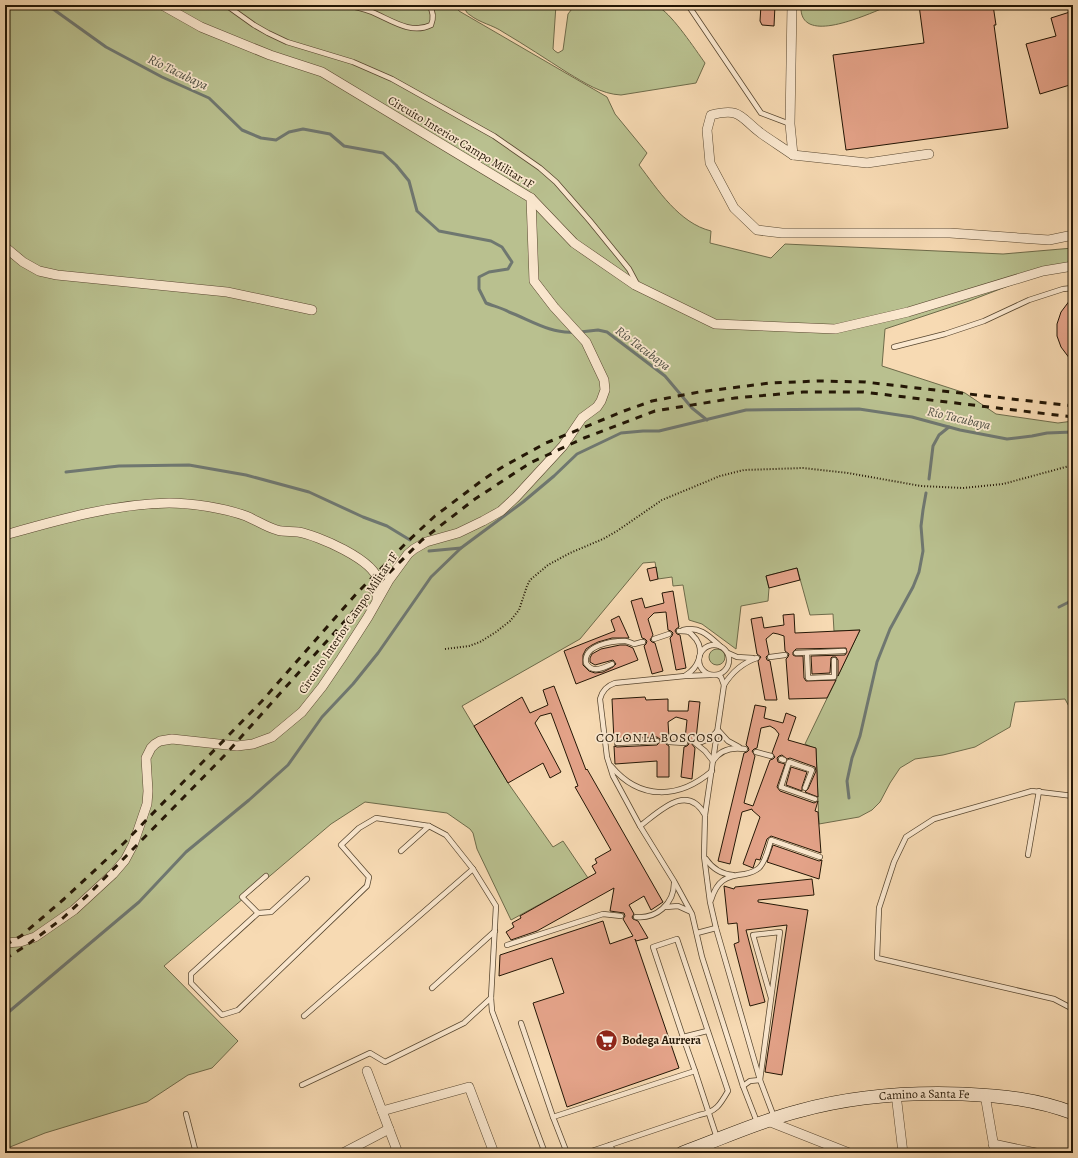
<svg xmlns="http://www.w3.org/2000/svg" width="1078" height="1158" viewBox="0 0 1078 1158" font-family="Alegreya,serif">
<rect width="100%" height="100%" fill="#f7dab3"/>
<filter id="stains"><feTurbulence type="fractalNoise" baseFrequency=".005" numOctaves="4"/><feColorMatrix values="0 0 0 0 .2 0 0 0 0 .09 0 0 0 0 .02 0 0 0 .5 -.17"/></filter>
<radialGradient id="worn" r=".72"><stop offset=".6" stop-color="#630" stop-opacity="0"/><stop offset="1" stop-color="#630" stop-opacity=".3"/></radialGradient>
<g fill="#b9c08f" stroke="#6e6b4a">
<path d="M5,5H455L459,11L607,97L615,114L647,153L639,165C658,190 679,223 711,231L710,243L771,258L785,244L1003,254L1073,248V261L969,301L885,329L882,366L965,393L996,414L1058,423L1073,421V714L1065,699L1015,702L1010,727L975,747L943,755L915,759L900,768L890,783L880,802L872,810L859,817L819,824L816,749L805,744L860,630L834,631L833,614L810,615L797,568L766,576L769,588L768,601L741,606L736,649L702,624L689,620L683,585L673,586L672,577L658,579L655,562L643,563L580,639L462,706L508,783L553,847L563,841L588,878L511,920L477,849L473,833L470,829L447,813L365,802L331,824L164,966L238,1041L212,1068L188,1075L147,1102L45,1133L5,1149Z"/>
<path d="M464,5H556L553,49L555,51L558,53L563,50L568,14L575,5C591,5 649,2 660,8C673,16 695,49 705,63L696,83L621,95C601,94 585,83 568,73C546,59 525,45 503,32C493,25 480,23 470,15C466,13 465,9 464,5Z"/>
<path d="M801,5H891C872,12 798,49 801,5Z"/>
<circle cx="717" cy="657" r="8"/>
</g>
<g fill="none" stroke-linecap="round" stroke-linejoin="round">
<g stroke="#6f7770" stroke-width="3">
<path d="M40,5L53,9L106,47L162,77L209,98L242,130L261,138L276,140L289,132L303,129L330,134L344,146L383,153L396,165L409,181L417,211L439,231L491,241L502,247L512,262L508,269L489,272L479,277V289L486,303C493,306 502,308 509,312C530,320 551,334 574,332"/>
<path d="M580,332L598,330L607,332L665,376L692,408L707,420"/>
<path d="M66,472L119,466L189,465L246,475L309,492L363,517L387,526L410,540"/>
<path d="M929,479L933,446L939,435L949,427"/>
<path d="M429,551L461,548"/>
<path d="M1059,607L1073,600"/>
<path d="M849,798L847,781L852,758L860,736L877,662L890,629L913,587L919,572L923,551L921,526L923,510L926,493"/>
<path d="M5,1015L139,902L186,852L249,800L288,765L322,717L353,684L378,653L431,577L461,548L523,502L554,476L577,454L621,433L643,431H659L746,410L859,409L912,417L960,430L1007,439L1032,436L1047,433L1073,432"/>
</g>
</g>
<g fill="#e4a389" stroke="#231605" fill-rule="evenodd">
<path d="M761,5H775L774,26L762,25L760,21Z"/>
<path d="M919,5H993L996,25H994L1008,128L846,150L833,55L924,43Z"/>
<path d="M1073,11V84L1040,94L1026,44L1056,36L1051,18Z"/>
<path d="M1073,296V363L1061,347L1057,336V324L1061,312Z"/>
<path d="M656,567L658,579L650,581L647,569Z"/>
<path d="M797,568L800,580L769,588L766,576Z"/>
<path d="M673,591L679,627L676,629L675,631L677,634L680,635L686,668L676,670L670,638L672,636L673,633L671,631L668,630L666,612L654,613L648,619L653,635L650,640L652,642L655,643L663,671L652,674L644,646L646,644L647,641L645,639L642,638L631,601L642,598L645,608L664,603L662,593Z"/>
<path d="M794,614L795,633L860,630L838,676V660L836,657H832L831,658L830,673L812,674L811,656L845,655L847,652L846,648L796,649L793,652V655L795,656H803L804,678L806,681L836,680L827,698L789,699L786,659L788,657L789,654L785,651L784,636L778,634L773,633L766,639L769,654L766,657L767,660L770,661L777,700H765L758,661L761,657L757,654L751,619L762,617L764,628L784,625L783,615Z"/>
<path d="M619,616L629,638H612L598,642L592,645L586,649L583,655V665L589,671L595,673L603,672L613,667L616,664L613,660L595,665L590,662V658L592,654L601,649L620,645H626L633,648L638,660L576,684L564,651L615,631L611,620Z"/>
<path d="M554,686L586,770L587,769L663,902L651,910L644,896L629,905L634,914L632,917L633,919L638,921L648,938L636,941L635,939L679,1068L567,1107L533,1003L564,993L552,958L499,976L500,955L603,921L610,944L633,936L623,919L625,916L624,913L610,911L614,888L537,931L511,940L506,932L514,927L512,923L521,918L520,916L596,873L592,866L597,863L595,859L611,850L575,787L578,786L551,713L540,716L535,723L561,772L550,778L543,763L508,783L474,726L522,697L530,713L548,705L543,690Z"/>
<path d="M645,697L646,700L668,699V711H688L689,701L700,702L696,739L692,740L691,743L695,748L692,779L681,777L684,747L687,746L689,744L688,741L685,739L687,720L676,717L668,722L669,738L665,741L666,744L669,746V777H657V761L615,764L614,746L617,747L657,745L660,742V739L657,737L617,739L614,741L612,699Z"/>
<path d="M755,705L766,707L764,718L783,723L786,713L796,717L788,740L816,748L818,797L805,792L808,789L816,771L815,767L790,758L787,759L782,755L779,756L777,758L778,762L785,764L777,787L780,791L814,803L818,801L815,811L818,812L821,853L771,836L767,839L760,860L756,859L753,868L743,864L760,817L752,810V809L742,812L730,864L718,861L744,753L747,752L749,750L748,747L746,745ZM770,726L775,729L779,734L772,753L775,757L773,759L770,760L753,806L744,803L755,756L752,751L754,749L757,748L761,728Z"/>
<path d="M791,767L807,772L802,787V791L786,785Z"/>
<path d="M773,845L819,861L822,860L819,879L767,862Z"/>
<path d="M812,879L814,895L758,900V902L808,910L782,1075L765,1072L787,925L746,930L765,1002L750,1006L734,944L739,942L737,923L728,924L724,886L734,889L735,887Z"/>
</g>
<g fill="none" stroke-linecap="round" stroke-linejoin="round">
<defs>
<g id="service">
<path d="M226,5L254,25L268,33L287,42L353,62L392,79L494,136L540,168L556,182L590,221L629,269L637,284"/>
<path d="M298,5H314"/>
<path d="M341,5C351,6 362,8 372,12C391,20 411,35 431,25C434,18 433,11 429,5"/>
<path d="M688,5L761,113L790,124"/>
<path d="M894,347L945,334L984,321L1029,300L1063,289L1073,288"/>
<path d="M683,630C699,626 708,635 720,646"/>
<path d="M679,631C682,631 686,631 689,632C691,633 694,637 696,639C705,652 698,668 686,675"/>
<path d="M654,639L669,634"/>
<circle cx="714" cy="660" r="15"/>
<path d="M728,653L737,657L753,658"/>
<path d="M796,653L844,651"/>
<path d="M807,653L808,678L834,677V660"/>
<path d="M770,657L785,655"/>
<path d="M612,664C602,668 593,674 586,663C583,645 612,641 625,641C628,641 631,643 634,644C636,644 640,642 643,642"/>
<path d="M724,685C732,672 742,663 757,658"/>
<path d="M669,742L685,743"/>
<path d="M617,743L657,741"/>
<path d="M695,743L705,751L713,761C720,750 732,747 745,749"/>
<path d="M696,743C706,742 712,738 718,730L728,741L739,747"/>
<path d="M756,752L771,756"/>
<path d="M781,759L784,760"/>
<path d="M611,766C640,801 679,799 712,771"/>
<path d="M805,788L812,770L789,762L781,787L815,799"/>
<path d="M1073,796L1032,791L934,819L906,837L894,862L879,908L877,958L1054,999L1073,1009"/>
<path d="M640,826C659,812 687,782 705,815"/>
<path d="M401,851L429,826"/>
<path d="M1028,855L1039,791"/>
<path d="M706,859C712,868 721,874 733,875"/>
<path d="M307,879L271,912L258,913L191,974V983L222,1015L238,1010L367,886L369,877L341,845L359,828L376,818L429,826L446,835L473,869L496,906L491,998L492,1011L545,1153"/>
<path d="M711,900C717,881 725,876 745,874C750,873 754,872 759,868C766,861 768,849 771,840L820,857"/>
<path d="M666,907L678,906L689,911"/>
<path d="M258,913L242,897L266,876"/>
<path d="M636,917C656,919 674,904 674,883"/>
<path d="M697,933L716,928"/>
<path d="M507,945L603,914L621,916"/>
<path d="M432,988L495,931"/>
<path d="M304,1016L473,869"/>
<path d="M521,1023L553,1117"/>
<path d="M695,1071L683,1037L707,1031"/>
<path d="M302,1085L370,1053L385,1062L464,1023L491,998"/>
<path d="M743,1086L750,1081L760,1080L780,932L753,935L771,998"/>
<path d="M186,1114L196,1153"/>
<path d="M757,1122L743,1086L702,957L692,914L674,881L640,826L613,776L607,757L600,699C602,691 606,686 615,683L685,676L710,675H718L721,677L724,685L705,815L704,856L710,902L716,928L760,1080L774,1117"/>
<path d="M610,1145L614,1153"/>
<path d="M567,1153L553,1117L695,1071L717,1138"/>
<path d="M586,1153L699,1115C716,1112 720,1105 728,1091L677,939L653,947L683,1037"/>
</g>
<g id="minor">
<path d="M792,5L790,124L793,155C783,148 772,141 762,134C740,118 742,107 711,115L707,130L710,163L734,208L757,230L782,233H950L1049,240L1073,235"/>
<path d="M793,155L867,163L929,154"/>
<path d="M531,198L574,243L635,285L715,324L835,329L908,312L1043,271L1073,266"/>
<path d="M5,247L23,262L39,271L57,275L227,292L312,310"/>
<path d="M5,535C58,520 113,504 169,503C192,503 224,508 246,516C256,520 266,527 277,530C283,532 291,531 298,532C317,535 375,560 378,581C379,586 377,593 377,599"/>
<path d="M5,943L20,942L35,937L74,910L113,874L125,860L133,845L147,804L148,791L146,758L151,748L155,744L160,741L172,739L237,746L253,744L272,737L302,712L322,687L341,659L368,617L389,580L408,554L414,549L426,542L458,533L483,521L501,511L516,497L563,446L582,418L597,407L601,401L605,390L604,380L586,342L554,307L534,281L531,198L322,72L270,55L201,27L162,5"/>
<path d="M367,1071L398,1153"/>
<path d="M896,1094L903,1153"/>
<path d="M985,1095L995,1153"/>
<path d="M382,1111L469,1087L494,1153"/>
<path d="M768,1121L849,1153"/>
<path d="M993,1144L1036,1153"/>
<path d="M343,1153L389,1129"/>
</g>
<g id="secondary">
<path id="s1" d="M682,1153C721,1139 759,1121 799,1111C853,1096 908,1092 963,1094C1003,1096 1036,1099 1073,1113"/>
</g>
</defs>
<use href="#service" stroke="#584730" stroke-width="6"/>
<use href="#minor" stroke="#584730" stroke-width="10"/>
<use href="#secondary" stroke="#231605" stroke-width="14"/>
<path stroke="#231605" stroke-width="2" stroke-dasharray="1 2" stroke-linecap="butt" d="M445,649L469,646L480,642L496,632L510,621L519,610L527,586L530,580L548,565L570,553L603,539L617,531L662,500L720,476L744,470L803,468L848,473L921,486L963,488L1003,484L1073,465"/>
<use href="#service" stroke="#fae7ce" stroke-width="4.5"/>
<use href="#minor" stroke="#fae7ce" stroke-width="9"/>
<use href="#secondary" stroke="#fae7ce" stroke-width="13"/>
<g stroke="#231605" stroke-width="3" stroke-dasharray="7 7" stroke-linecap="butt">
<path d="M5,945L21,936L64,899L124,843L262,701L357,593L408,541L435,516L484,479L504,466L546,443L624,411L652,401L699,392L770,383L818,381L865,382L1073,406"/>
<path d="M5,959L27,945L63,918L91,892L225,755L377,585L422,540L475,499L530,463L584,438L655,411L735,398L803,392H863L1073,417"/>
</g>
</g>
<defs>
<symbol id="supermarket-disc" viewBox="-11 -11 22 22"><circle r="9.5" fill="#8f2418" stroke="#fae7ce"/><path d="M-6-5.5h2.5l.6 2H6L4.5 2H-2.5L-4.4-4H-6ZM-1.5 3.2a1.3 1.3 0 1 0 .1 0ZM3 3.2a1.3 1.3 0 1 0 .1 0Z" fill="#fff"/></symbol>
</defs>
<g fill-rule="evenodd">
<use href="#supermarket-disc" x="594" y="1028" width="25" height="25"/>
</g>
<g text-anchor="middle" dominant-baseline="central" stroke-width="3.5" stroke-linejoin="round" paint-order="stroke">
<g font-size="12" fill="#231605" stroke="#fae7ce">
<text transform="translate(461 142) rotate(31)">Circuito Interior Campo Militar 1F</text>
<text transform="translate(348 623) rotate(-56)">Circuito Interior Campo Militar 1F</text>
<text stroke="none"><textPath href="#s1" startOffset="251">Camino a Santa Fe</textPath></text>
</g>
<g font-size="12" font-weight="bold" fill="#231605" stroke="#fae7ce" text-anchor="start">
<text x="622" y="1040">Bodega Aurrera</text>
</g>
<g font-size="13" font-style="italic" fill="#4f4f43" stroke="#fae7ce">
<text transform="translate(178 72) rotate(26)">Río Tacubaya</text>
<text transform="translate(643 348) rotate(37)">Río Tacubaya</text>
<text transform="translate(959 418) rotate(13)">Río Tacubaya</text>
</g>
<g font-size="13" letter-spacing="1" fill="#231605" stroke="#fae7ce">
<text x="660" y="737">COLONIA BOSCOSO</text>
</g>
</g>
<rect width="1078" height="1158" fill="none" stroke="#f7dab3" stroke-width="20"/>
<rect x="6" y="6" width="1066" height="1146" fill="none" stroke="#231605" stroke-width="2"/>
<rect x="10" y="10" width="1058" height="1138" fill="none" stroke="#231605"/>
<rect width="100%" height="100%" filter="url(#stains)"/>
<rect width="100%" height="100%" fill="url(#worn)"/>
</svg>
